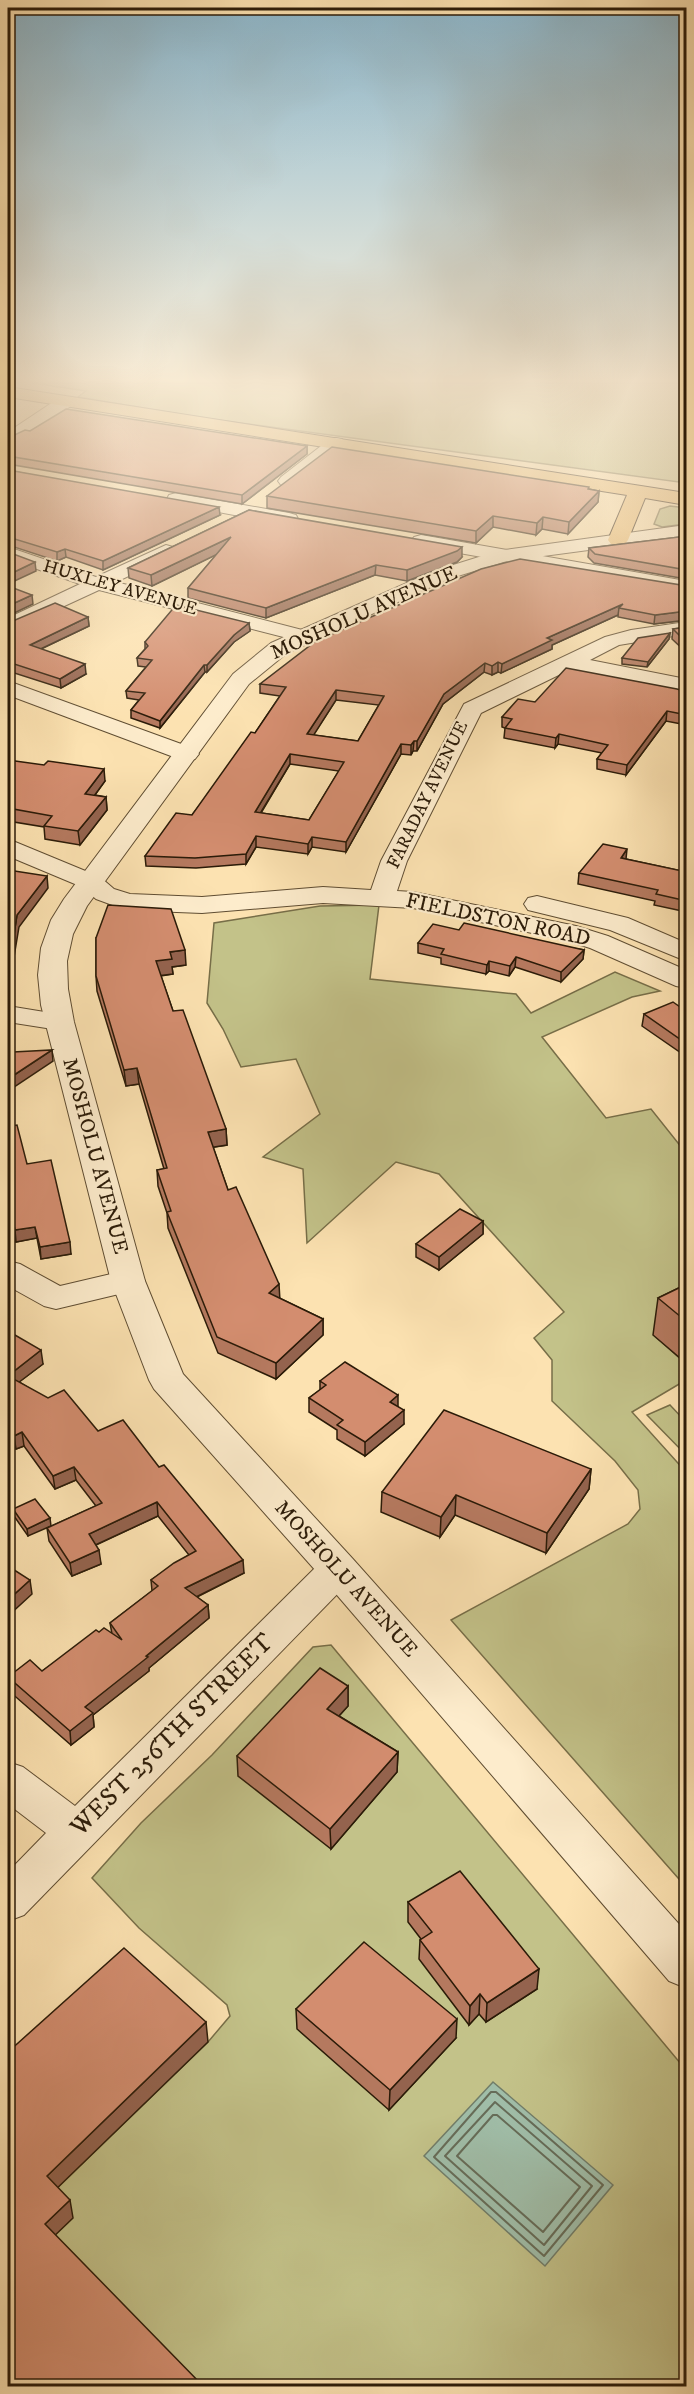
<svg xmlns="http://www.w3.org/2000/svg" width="694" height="2394" viewBox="0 0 694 2394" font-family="'IM FELL DW Pica',serif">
<rect width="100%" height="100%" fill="#fce2b1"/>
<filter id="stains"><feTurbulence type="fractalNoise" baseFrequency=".00333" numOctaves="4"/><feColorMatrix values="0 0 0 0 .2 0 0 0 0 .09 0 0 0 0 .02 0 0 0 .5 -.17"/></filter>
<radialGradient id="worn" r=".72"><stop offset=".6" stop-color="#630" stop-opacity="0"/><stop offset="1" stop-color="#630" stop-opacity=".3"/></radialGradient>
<g fill="#c3c289" stroke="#776e48" stroke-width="1.5">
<path d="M33,383H686V483L204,418L78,397L86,391Z"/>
<path d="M670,506L686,508V524L662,527L654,524L660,509Z"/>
<path d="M379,905L370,979L516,994L531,1013L615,972L660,991L632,997L542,1037L606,1118L651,1109L686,1153V1319L654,1335L686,1364V1380L632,1412L686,1472V1887L451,1620L628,1524L640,1509L638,1490L615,1461L552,1401V1360L534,1338L564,1312L439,1174L396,1162L307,1243L303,1169L263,1157L320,1114L296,1059L241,1067L223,1029L207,1003L214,923L320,906Z"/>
<path d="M670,1405L686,1422V1455L647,1415Z"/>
<path d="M331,1645L686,2070V2386H188L48,2242L50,2195L208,2042L230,2016L227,2005L139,1928L92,1878L141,1823L212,1755L313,1647Z"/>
</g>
<path fill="#a0bea9" stroke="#717d69" stroke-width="1.5" d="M493,2082L613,2185L545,2266L424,2156Z"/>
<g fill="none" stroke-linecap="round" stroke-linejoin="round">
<g stroke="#666c58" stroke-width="2">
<path d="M491,2092H496L603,2185L544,2256L434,2157Z"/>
<path d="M495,2102L592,2186L544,2245L445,2156Z"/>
<path d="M493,2115H497L580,2187L543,2232L457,2156Z"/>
</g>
<defs>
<g id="minor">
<path d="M65,397L73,402L71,406L14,443L8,444V432L59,398Z"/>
<path d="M336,438L342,439L345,443L342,447L293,485H281L278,481L281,477L330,439Z"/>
<path d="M176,493L289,513L296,515L298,519L296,523L289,525L169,503L167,499L169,495Z"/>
<path d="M421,535L686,581V593L414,545L411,541L414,537Z"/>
<path d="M166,545L173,547L176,551L173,555L116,582L310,632L314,636L310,640L303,642L99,590L8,632V618L80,584L8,559V547L96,577Z"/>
<path d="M686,622V634L619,645L590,660L686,679V691L571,669L481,713L407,861L397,891L413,892L576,926L608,936L686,970V988L676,986L590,948L561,939L413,908L323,903L202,913L126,910L96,899L82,887L8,856V839L100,877L114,889L130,894L202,897L323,887L371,890L381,861L464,704L605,637L631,630Z"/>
<path d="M8,681L195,749L199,754L195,759L187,761L179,759L8,695Z"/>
<path d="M537,896L628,918L686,943V961L610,930L528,910L524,904L528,898Z"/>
<path d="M8,1006L69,1016L73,1022L69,1028L59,1030L8,1022Z"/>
<path d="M8,1261L20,1264L60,1286L128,1270L140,1273L145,1281L140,1289L56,1309L44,1306L8,1286Z"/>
<path d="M338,1554L352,1559L357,1569L352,1579L24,1915L8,1921V1872L46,1833L8,1804V1762L23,1767L75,1806L324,1559Z"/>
</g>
<path id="tertiary" d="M686,525V537L507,561L448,579L287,653L249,684L87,906L73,934L67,961L68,989L74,1022L145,1281L183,1374L352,1558L686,1932V1988L669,1981L324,1580L154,1389L149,1380L111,1281L41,1005L38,975L41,948L51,920L64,899L233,674L271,643L434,571L498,551Z"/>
<path id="primary" d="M8,387L686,493V505L645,498L628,540L625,544H611L608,540L627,495L8,397Z"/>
</defs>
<use href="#minor" stroke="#5f4d32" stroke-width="2"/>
<use href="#tertiary" stroke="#5f4d32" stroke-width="2"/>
<use href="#primary" stroke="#2b1b08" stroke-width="2"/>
<use href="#minor" fill="#fdeccc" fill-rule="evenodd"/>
<use href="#tertiary" fill="#fdeccc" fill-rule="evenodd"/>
<use href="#primary" fill="#eec178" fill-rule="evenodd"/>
</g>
<g fill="#b5795f" stroke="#2b1b08" stroke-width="1.5" fill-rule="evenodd">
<path d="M30,431L307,446V454L242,504L8,464V438Z"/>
<path d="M8,470L220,515L103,570L66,557L57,561L8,545Z"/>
<path d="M589,489L599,491L598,502L568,534L542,529L536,535L493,527L476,543L267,508V496Z"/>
<path d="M249,510L462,557L457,562L407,581L375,575L266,618L188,598V588L217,554L152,586L129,578L128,568Z"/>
<path d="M687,536V580L686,579L594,563L588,557L589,548Z"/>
<path d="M687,586V620L654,624L618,617V615L552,645V649L501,673L498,672L492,675L484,672L443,704L417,751H413L411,755L401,754L346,852L312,847L308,854L256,847L246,864L196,868L146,866L145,856L192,815L255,733L280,696L260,693V684ZM336,700L379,705L358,741L313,735ZM290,764L339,771L309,820L261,813Z"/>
<path d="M88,617L89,626L41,649L86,674L61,688L8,671V623Z"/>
<path d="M249,623L250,631L234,642L207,672H205L160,728L131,718V710L139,700L127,698L126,691L146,667L138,666L137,658L145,649V642Z"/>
<path d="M687,627V653L672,639L673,629Z"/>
<path d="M670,633L669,639L647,667L622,664V658Z"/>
<path d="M687,692V725L666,721L626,775L597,769V759L602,753L558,744L555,748L504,738L505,728L502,727V717L535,702Z"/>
<path d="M8,760L105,781L95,795L106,797L107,810L80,845L45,839L44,827L8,821Z"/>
<path d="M626,859L687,872V912L654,905L655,901L578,884L579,873Z"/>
<path d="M459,930L584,950L583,959L561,982L515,967L509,976L489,971L486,974L441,964V958L418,953V943Z"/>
<path d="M96,938L186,965L172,967L173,974L161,976L173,1011L226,1129L227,1145L213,1147L228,1190L279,1298L323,1319V1335L276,1379L218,1353L168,1228L167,1213L158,1186L157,1170L164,1169L139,1084L126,1086L97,991L96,976Z"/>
<path d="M687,1012V1057L642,1026L644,1014Z"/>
<path d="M11,1126L27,1164L71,1254L41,1259L37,1238L16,1242L10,1215H8Z"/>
<path d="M483,1221V1234L439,1270L416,1257V1244Z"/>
<path d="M687,1284V1364L653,1335L658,1298Z"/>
<path d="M8,1331L43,1364L19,1382L98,1431L159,1467L244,1573L197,1597L208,1605L209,1618L149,1668V1671L93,1715L94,1727L71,1745L9,1691L8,1677L42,1671L99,1632L112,1634L110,1623L152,1591L151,1580L189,1555L158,1516L96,1545L101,1564L72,1576L49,1541L47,1528L96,1506L76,1480L55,1489L24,1446L16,1449L8,1438Z"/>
<path d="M320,1381L398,1407L404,1424L365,1456L337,1439V1430L309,1412V1398L320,1390Z"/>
<path d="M591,1469L589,1489L546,1553L455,1515L440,1537L381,1512L382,1492Z"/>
<path d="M13,1509L50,1518L28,1536L14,1516Z"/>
<path d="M348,1686V1706L339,1716L398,1752L397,1772L331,1849L238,1776L237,1756Z"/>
<path d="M408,1902L537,1989L486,2022L479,2014L469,2025L419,1959L420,1940L421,1939L408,1922Z"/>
<path d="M296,2009L456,2038L389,2110L297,2029Z"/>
</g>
<g fill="#94634e" stroke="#2b1b08" stroke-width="1.5">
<path d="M307,446V454L242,504V495Z"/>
<path d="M599,491L598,502L568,534L569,522Z"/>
<path d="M219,507L220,515L103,570V561Z"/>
<path d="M493,516V527L476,543V531Z"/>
<path d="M543,517L542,529L536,535L537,523Z"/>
<path d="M231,537L232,547L152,586L151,575Z"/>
<path d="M462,547V557L457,562L407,581V570Z"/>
<path d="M65,549L66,557L57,561V552Z"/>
<path d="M35,562L36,571L8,584V575Z"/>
<path d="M376,565L375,575L266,618V608Z"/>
<path d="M32,595L33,604L8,616V606Z"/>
<path d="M623,604L619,608L618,615L552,645V649L501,673L502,664L547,638Z"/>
<path d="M687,611V620L654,624L655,615Z"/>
<path d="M88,617L89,626L30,654V645Z"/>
<path d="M249,623L250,631L234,642L207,672V665L234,635Z"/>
<path d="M670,633L669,639L647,667L648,662Z"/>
<path d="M498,662V672L492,675V666Z"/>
<path d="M485,663L484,672L443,704L417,751V741L444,694Z"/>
<path d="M85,664L86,674L61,688L60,679Z"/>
<path d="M204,665L205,672L160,728V721Z"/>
<path d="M336,690V700L308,744L307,734Z"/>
<path d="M667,711L666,721L626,775L627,765Z"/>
<path d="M559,734L558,744L555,748L556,738Z"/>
<path d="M414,741L413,751L411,755V745Z"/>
<path d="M401,744V754L346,852V842Z"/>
<path d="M290,754V764L255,822V812Z"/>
<path d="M104,769L105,781L86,807L85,794Z"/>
<path d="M106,797L107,810L80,845L78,831Z"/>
<path d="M256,836V847L246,864V854Z"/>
<path d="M312,837V847L308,854V844Z"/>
<path d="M627,849L626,859L621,858Z"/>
<path d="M47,876L48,888L19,927L9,987L8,975L17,915Z"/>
<path d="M185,950L186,965L172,967L173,974L157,976L156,961L170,952Z"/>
<path d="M584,950L583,959L561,982V972Z"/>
<path d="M516,957L515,967L509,976L510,966Z"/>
<path d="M489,961V971L486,974L487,965Z"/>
<path d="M52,1050L53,1061L8,1091V1079Z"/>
<path d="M137,1068L139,1084L126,1086L124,1070Z"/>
<path d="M226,1129L227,1145L208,1148V1132Z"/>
<path d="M9,1203L10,1215H8V1204Z"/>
<path d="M483,1221V1234L439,1270V1257Z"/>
<path d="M35,1227L37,1238L16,1242L15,1230Z"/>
<path d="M70,1242L71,1254L41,1259L40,1247Z"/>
<path d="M279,1284L280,1301L269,1293Z"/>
<path d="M323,1319V1335L276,1379V1363Z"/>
<path d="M41,1350L43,1364L10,1389L8,1376Z"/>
<path d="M398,1395V1409L390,1402Z"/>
<path d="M404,1410V1424L365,1456V1442Z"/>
<path d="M22,1432L24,1446L16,1449L14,1436Z"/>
<path d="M74,1467L76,1480L55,1489L53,1476Z"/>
<path d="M591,1469L589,1489L546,1553L547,1533Z"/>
<path d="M456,1495L455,1515L440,1537L441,1517Z"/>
<path d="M157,1502L158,1516L91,1547L89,1534Z"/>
<path d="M50,1518L51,1526L28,1536L27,1529Z"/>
<path d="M99,1550L101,1564L72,1576L70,1563Z"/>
<path d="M243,1560L244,1573L186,1602L185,1588Z"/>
<path d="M30,1580L32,1594L8,1616V1600Z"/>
<path d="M208,1605L209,1618L149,1668V1671L93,1715L94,1727L71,1745L70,1731L85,1707Z"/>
<path d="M348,1686V1706L327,1729V1709Z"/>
<path d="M398,1752L397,1772L331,1849L330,1829Z"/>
<path d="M539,1969L537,1989L486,2022L487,2003Z"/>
<path d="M480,1994L479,2014L469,2025L470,2006Z"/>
<path d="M457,2019L456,2038L389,2110L390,2090Z"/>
<path d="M206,2022L208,2042L50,2195L47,2176Z"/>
<path d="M70,2200L73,2218L48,2242L45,2224Z"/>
</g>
<g fill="#d38d6f" stroke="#2b1b08" stroke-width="1.5" fill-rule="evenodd">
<path d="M66,409L307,446L242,495L8,456V438L25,430L30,431Z"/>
<path d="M332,447L589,487L588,489L599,491L569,522L543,517L537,523L493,516L476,531L267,496Z"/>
<path d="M8,470L219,507L103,561L65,549L57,552L8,537V531L12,529L8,527Z"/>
<path d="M249,510L462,547L457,551L407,570L376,565L266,608L188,588L231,537L151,575L128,568Z"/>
<path d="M687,536V570L595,554L589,548Z"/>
<path d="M8,552L35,562L8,575Z"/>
<path d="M520,559L687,586V611L655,615L619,608L623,604L547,638L552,640L502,664L498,662L492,666L485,663L444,694L417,741H414L411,745L401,744L346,842L312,837L308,844L256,836L246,854L195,858L145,856L176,813L192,815L251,732L255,733L286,687L260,684L316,641L481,569ZM336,690L384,696L358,741L307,734ZM290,754L344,762L309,820L255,812Z"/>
<path d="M8,586L32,595L8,606Z"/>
<path d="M55,603L88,617L30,645L85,664L60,679L8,662V623Z"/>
<path d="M176,605L249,623L234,635L207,665H204L160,721L131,710L145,693L126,691L152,660L137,658L148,646L145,642Z"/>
<path d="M687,627V643L673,629Z"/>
<path d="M670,633L648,662L622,658L638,638Z"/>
<path d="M566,668L677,689L687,692V715L667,711L627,765L597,759L608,745L559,734L556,738L505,728L512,719L502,717L518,699L535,702Z"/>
<path d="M8,760L44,765L48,761L104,769L85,794L106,797L78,831L44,826L52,816L8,808V788L9,786H8Z"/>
<path d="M603,844L627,849L621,858L687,872V901L656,894L658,890L579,873Z"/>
<path d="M8,870L47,876L17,915L8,975Z"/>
<path d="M108,905L171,909L185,950L170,952L172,959L156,961L173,1011L183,1010L226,1129L208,1132L228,1190L236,1187L279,1284L269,1293L323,1319L276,1363L217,1337L167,1212L171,1211L157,1170L167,1168L137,1068L124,1070L96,976V938Z"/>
<path d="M464,923L584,950L561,972L516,957L510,966L489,961L487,965L441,954L444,949L418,943L433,924L459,930Z"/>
<path d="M673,1002L687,1012V1044L644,1014Z"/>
<path d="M8,1049L13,1052L52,1050L8,1079Z"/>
<path d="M8,1112L11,1126L17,1125L27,1164L51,1160L70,1242L40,1247L35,1227L15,1230L9,1203L8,1204Z"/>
<path d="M460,1209L483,1221L439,1257L416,1244Z"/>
<path d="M687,1284V1322L658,1298Z"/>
<path d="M8,1331L41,1350L8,1376L48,1398L64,1390L98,1431L123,1420L159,1467L164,1465L243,1560L185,1588L208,1605L146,1656L148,1657L85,1707L93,1713L70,1731L8,1677L30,1660L42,1671L96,1630L99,1632L104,1628L122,1640L110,1623L158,1586L151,1580L174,1563L196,1551L157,1502L89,1534L99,1550L70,1563L47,1528L102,1503L74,1467L53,1476L22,1432L14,1436L8,1427Z"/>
<path d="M345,1362L398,1395L390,1402L404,1410L365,1442L337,1425L343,1420L309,1398L326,1385L320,1381Z"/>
<path d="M444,1410L591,1469L547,1533L456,1495L441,1517L382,1492Z"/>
<path d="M35,1499L50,1518L27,1529L13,1509Z"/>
<path d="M8,1566L30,1580L8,1600Z"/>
<path d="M320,1668L348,1686L327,1709L398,1752L330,1829L237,1756Z"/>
<path d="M460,1871L539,1969L487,2003L480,1994L470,2006L420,1940L432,1932L408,1902Z"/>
<path d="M364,1942L457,2019L390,2090L296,2009Z"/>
<path d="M124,1948L206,2022L47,2176L70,2200L45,2224L203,2386H8V2052Z"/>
</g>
<linearGradient id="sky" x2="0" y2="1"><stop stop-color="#8bb8cf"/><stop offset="0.53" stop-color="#fef2dc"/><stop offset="1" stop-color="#fef2dc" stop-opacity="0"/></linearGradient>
<rect width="694" height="718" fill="url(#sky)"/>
<g text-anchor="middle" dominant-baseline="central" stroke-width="4.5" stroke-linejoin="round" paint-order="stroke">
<g font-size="18" fill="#2b1b08" stroke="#fdeccc">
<text transform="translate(120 588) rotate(16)">HUXLEY AVENUE</text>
<text transform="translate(428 795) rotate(-64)">FARADAY AVENUE</text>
</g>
<g font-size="21" fill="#2b1b08" stroke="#fdeccc">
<text transform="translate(364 613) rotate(-24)">MOSHOLU AVENUE</text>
<text transform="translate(498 920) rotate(12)">FIELDSTON ROAD</text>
<text transform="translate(95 1156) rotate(75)">MOSHOLU AVENUE</text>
<text transform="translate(346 1579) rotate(48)">MOSHOLU AVENUE</text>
</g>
<g font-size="26" fill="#2b1b08" stroke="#fdeccc">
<text transform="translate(172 1735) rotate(-45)">WEST 256TH STREET</text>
</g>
</g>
<rect width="694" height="2394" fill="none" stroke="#fce2b1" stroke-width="30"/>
<rect x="9" y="9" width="676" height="2376" fill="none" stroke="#2b1b08" stroke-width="3"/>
<rect x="15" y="15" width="664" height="2364" fill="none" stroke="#2b1b08" stroke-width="1.5"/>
<rect width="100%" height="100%" filter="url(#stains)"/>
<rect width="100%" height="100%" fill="url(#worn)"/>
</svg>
